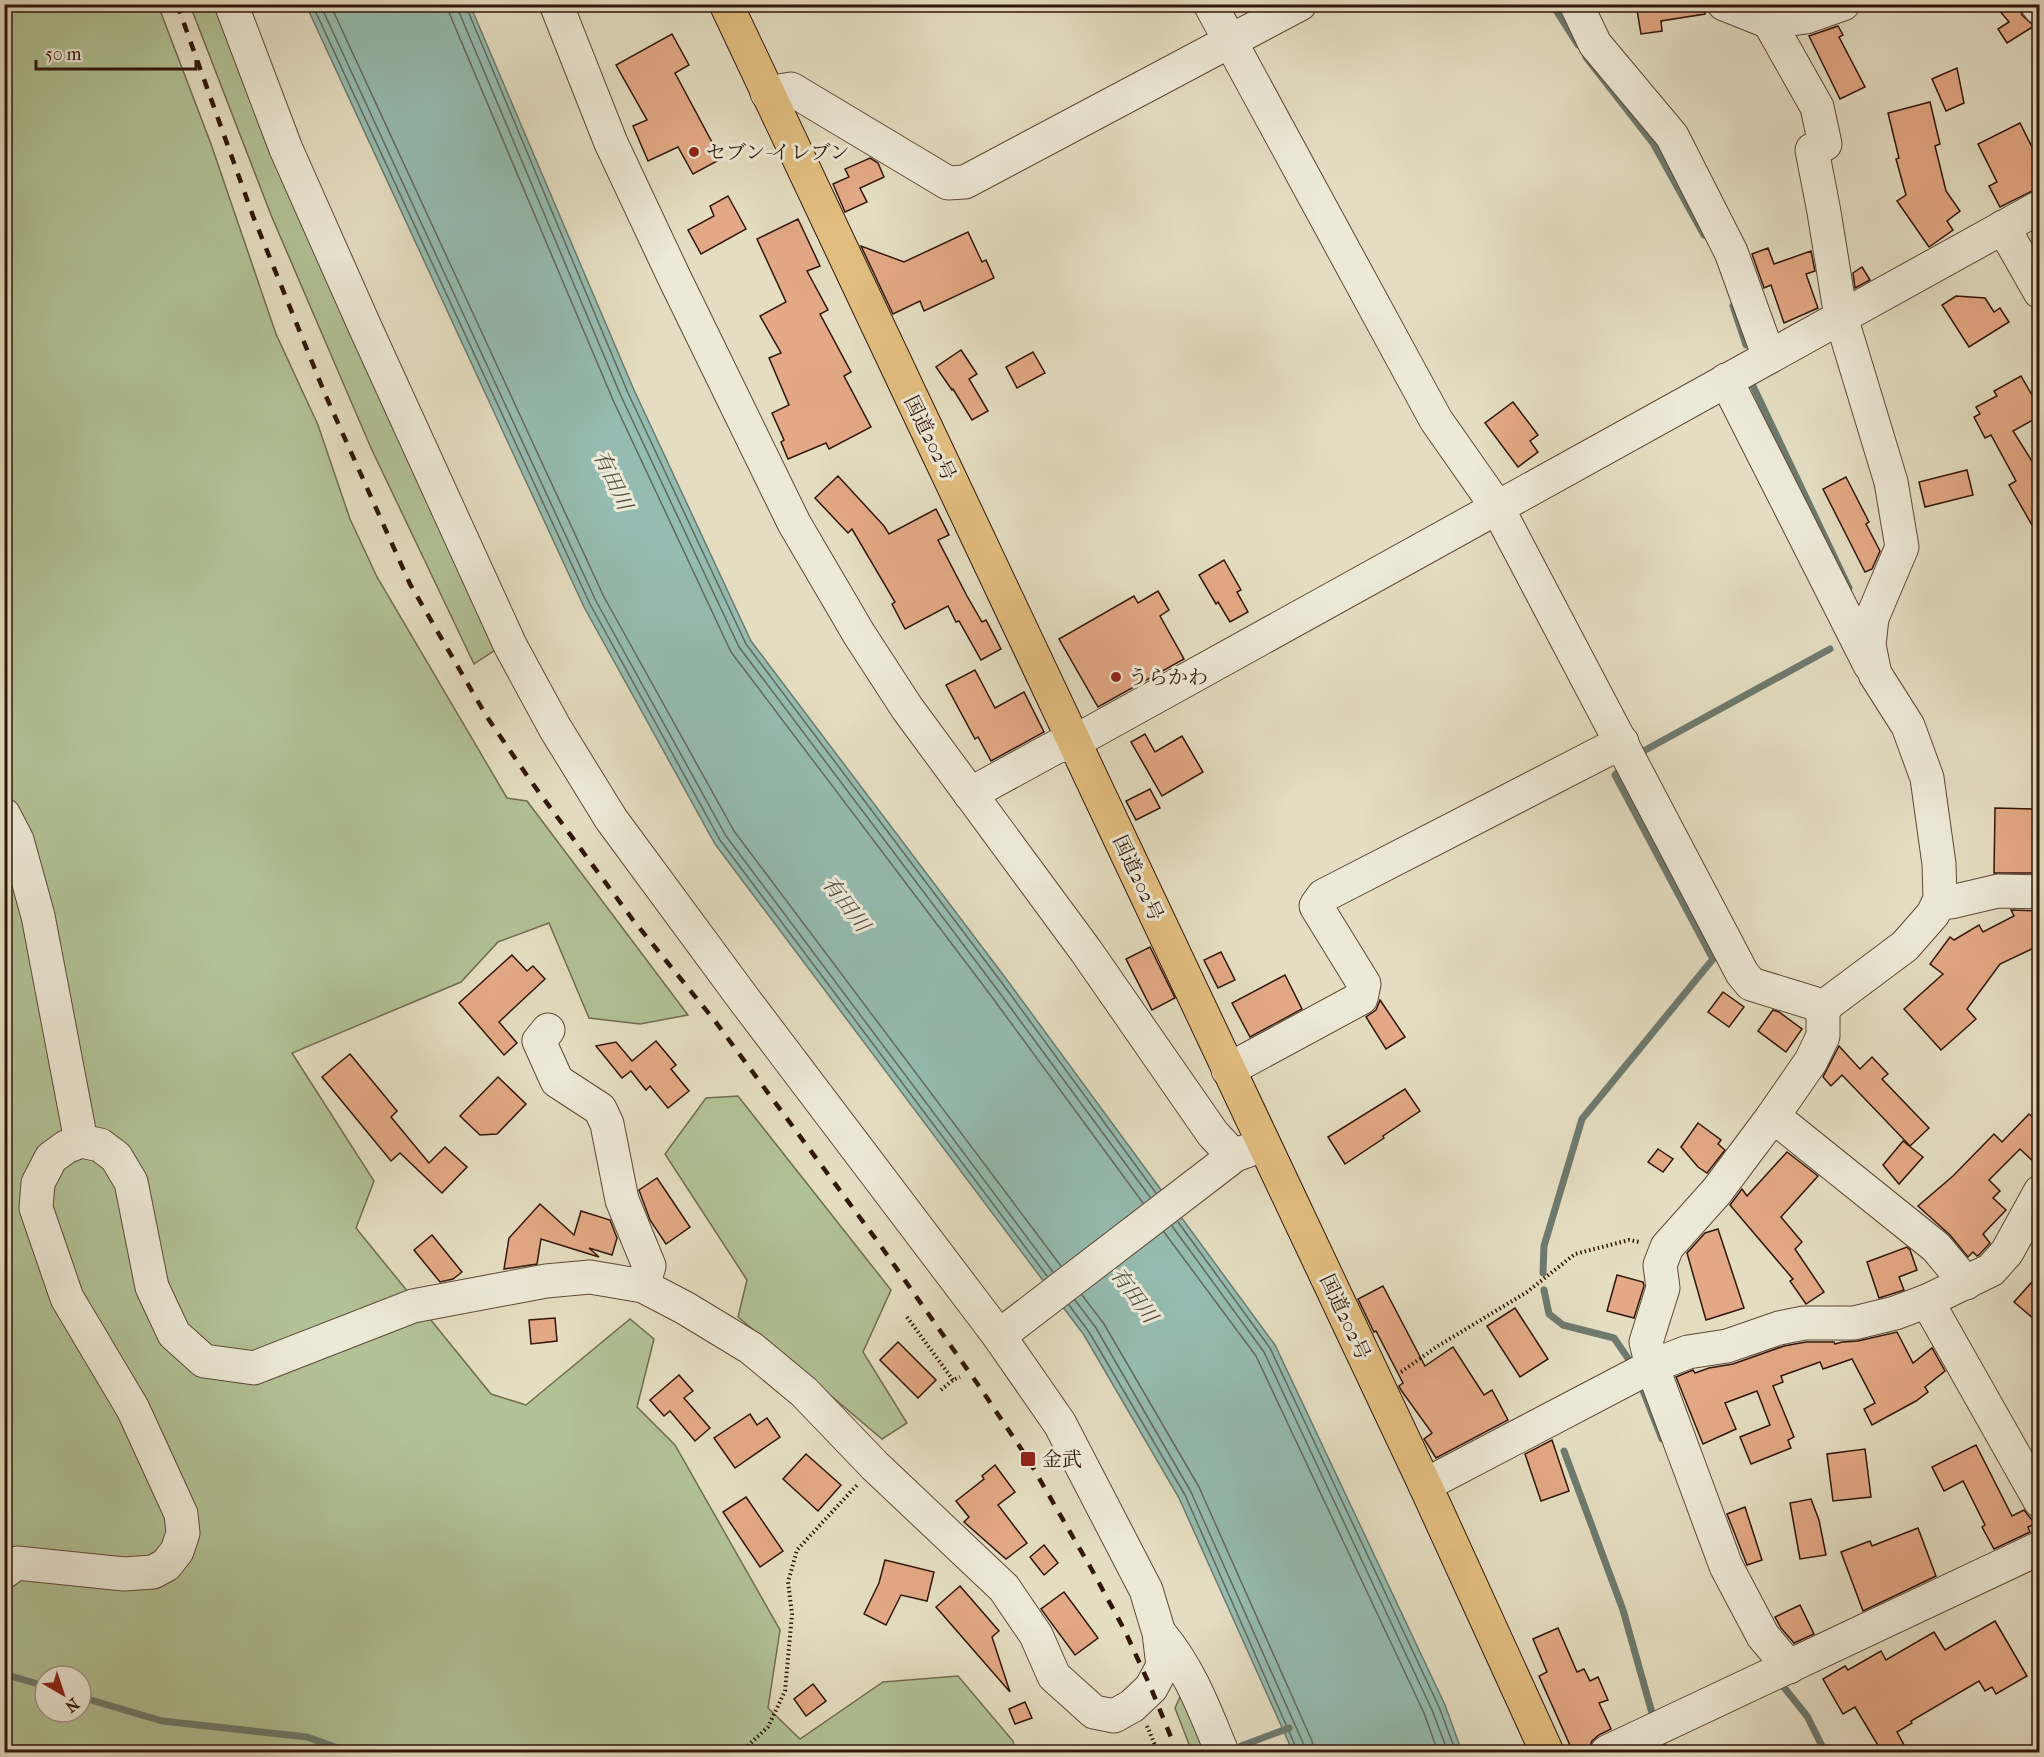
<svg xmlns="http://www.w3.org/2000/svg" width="2044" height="1757" viewBox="0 0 2044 1757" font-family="'IM FELL French Canon','Noto Serif JP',serif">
<rect width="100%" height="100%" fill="#e4ddc1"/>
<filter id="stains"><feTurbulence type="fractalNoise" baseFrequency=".00333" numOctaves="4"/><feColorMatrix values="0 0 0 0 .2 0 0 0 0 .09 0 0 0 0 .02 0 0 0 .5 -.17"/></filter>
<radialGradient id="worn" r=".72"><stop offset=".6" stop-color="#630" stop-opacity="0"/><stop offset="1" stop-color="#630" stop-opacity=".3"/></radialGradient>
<g fill="#b1c295" stroke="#716c4f" stroke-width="1.5" fill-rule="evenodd">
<path d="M5,5H158L211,144L276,334L318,425L350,519L377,577L507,798L527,801L688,1015L640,1024L589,1018L549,923L498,942L461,982L292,1053L374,1181L356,1228L491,1394L526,1405L630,1319L654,1339L637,1407L675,1445L780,1630L768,1708L800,1739L883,1682L958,1676L1013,1741L1016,1752H5ZM45,1676H81V1712H45Z"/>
<path d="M190,5H218L500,647L474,664L371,448L271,215Z"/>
<path d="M738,1096L891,1290L863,1352L907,1423L882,1439L738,1317L747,1280L665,1154L706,1098Z"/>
<path d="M1183,1690L1208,1752H1192L1175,1708Z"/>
</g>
<path fill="#95bcb1" stroke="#6d7a6e" stroke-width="1.5" d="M306,5H470L634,390L751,641L1007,980L1275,1345L1445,1705L1462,1752H1293L1179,1498L1084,1335L715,844L584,607Z"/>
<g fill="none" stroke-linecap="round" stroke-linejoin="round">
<g stroke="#63695d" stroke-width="1.5">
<path d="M312,4L590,604L720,840L1047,1276"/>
<path d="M320,4L596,601L726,836L1053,1272"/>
<path d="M330,4L604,597L734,831L1061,1266"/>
<path d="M449,4L450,15L613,400L731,652L989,993L1143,1203"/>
<path d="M458,4L459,12L621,396L739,647L996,988L1150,1197"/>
<path d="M465,4L628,393L746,644L1002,983L1156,1193"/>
<path d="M1178,1222L1270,1348L1439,1707L1456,1752"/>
<path d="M1172,1226L1264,1352L1432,1710L1448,1752"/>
<path d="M1164,1232L1256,1356L1424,1713L1438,1752"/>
<path d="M1082,1295L1104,1324L1199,1487L1312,1741L1314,1752"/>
<path d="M1075,1300L1096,1328L1191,1492L1304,1745L1305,1752"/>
<path d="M1069,1305L1089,1332L1185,1495L1298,1752"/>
</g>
<g stroke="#6d7a6e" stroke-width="7">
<path d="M1552,4L1578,45"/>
<path d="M1586,57L1653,143L1704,235"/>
<path d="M1733,306L1746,345"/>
<path d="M1756,379L1752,381L1753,386L1849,588"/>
<path d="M1638,754L1830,649"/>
<path d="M1543,1273L1544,1246L1582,1119L1713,959L1615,775L1623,768"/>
<path d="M1544,1290L1549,1314L1563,1325L1614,1338L1634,1367"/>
<path d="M1640,1383L1662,1439"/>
<path d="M1564,1451L1623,1610L1652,1713"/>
<path d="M7,1675L45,1686"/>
<path d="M1778,1680L1807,1716L1825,1752"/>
<path d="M81,1697L162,1721L307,1737L349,1752"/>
<path d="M1659,1737L1666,1752"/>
<path d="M1241,1746L1289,1728"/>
</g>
</g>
<g fill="#e3a885" stroke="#311609" stroke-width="1.5">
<path d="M1636,4H1704L1705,14L1661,21L1662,31L1641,34Z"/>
<path d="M1994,4H2019L2022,15L2034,26L2007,43L1998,29L2009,22Z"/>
<path d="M1838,26L1843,35L1839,37L1865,87L1840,99L1809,36Z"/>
<path d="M672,34L689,65L675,73L721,159L693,174L678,147L648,161L633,126L647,120L616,65Z"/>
<path d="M1957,68L1964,103L1946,111L1932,79Z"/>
<path d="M1930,102L1940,144L1935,146L1946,191L1960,211L1947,221L1953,230L1929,247L1897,201L1906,195L1896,159L1899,158L1888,113Z"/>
<path d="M2020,123L2036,155L2033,157L2040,171V187L2000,207L1989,186L1997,182L1978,144Z"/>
<path d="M870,158L878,163L884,177L860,188L867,202L845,212L833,184L849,177L845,169Z"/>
<path d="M728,196L746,229L701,254L688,230L714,216L710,206Z"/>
<path d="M798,219L820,266L807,271L828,310L820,314L851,372L844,376L871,427L829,449L826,443L788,459L781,442L784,440L772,413L789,405L769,358L781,353L760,316L786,302L757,239Z"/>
<path d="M968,232L982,262L986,260L994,278L924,311L920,301L893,314L861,246L904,262Z"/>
<path d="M1768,248L1774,264L1811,251L1815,271L1806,274L1818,308L1784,323L1771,285L1764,288L1752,254Z"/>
<path d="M1862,267L1870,280L1855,288L1853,273Z"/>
<path d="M1956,296L1985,298L1994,312L2000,308L2009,322L1969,347L1942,305Z"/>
<path d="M961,350L977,374L969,379L988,411L972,420L953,389L952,390L936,367Z"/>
<path d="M1033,352L1045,373L1017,388L1006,367Z"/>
<path d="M2021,376L2040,409V416L2013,431L2040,474V539L2009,485L2016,481L1991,435L1985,438L1974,417L1980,414L1976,407L1997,396L1994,391Z"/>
<path d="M1513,402L1538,435L1530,441L1538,452L1518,467L1485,423Z"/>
<path d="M1967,470L1973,495L1925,507L1919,482Z"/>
<path d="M838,476L884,526L889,534L936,509L949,535L938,540L967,596L982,622L986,620L1001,649L981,660L959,621L956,622L948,606L905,629L892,604L895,602L852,529L848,533L815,498Z"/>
<path d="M1846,477L1869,522L1866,524L1880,551L1872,569L1865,572L1823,489Z"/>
<path d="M1224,560L1241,590L1237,592L1248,612L1230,622L1218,602L1216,604L1199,575Z"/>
<path d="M1158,591L1169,610L1160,616L1184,659L1098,707L1059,639L1134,596L1138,603Z"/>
<path d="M975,670L995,708L1024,692L1044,732L991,761L978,737L975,739L946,685Z"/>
<path d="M1145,734L1155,752L1182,736L1203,772L1162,796L1131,742Z"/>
<path d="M1150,789L1160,808L1136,820L1126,801Z"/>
<path d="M1995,808L2034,809L2033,863H2037V873H1994Z"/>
<path d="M2011,910L2040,911V945L2000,964L1967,1009L1976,1019L1941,1050L1904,1009L1943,974L1930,964L1950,937L1954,940L1979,925L1983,932L2014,916Z"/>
<path d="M1150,947L1175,998L1152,1010L1126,959Z"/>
<path d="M1221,952L1235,980L1218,988L1204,960Z"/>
<path d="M512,955L527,971L533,966L545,979L499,1022L517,1043L504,1055L459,1003Z"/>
<path d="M1285,975L1302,1009L1250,1037L1232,1003Z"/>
<path d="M1723,992L1744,1007L1729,1027L1708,1012Z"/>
<path d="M1380,1000L1405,1037L1386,1049L1366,1017L1376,1010Z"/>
<path d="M1773,1010L1779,1012L1802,1029L1786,1052L1758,1031Z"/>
<path d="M656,1041L676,1065L671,1069L689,1091L668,1108L650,1086L646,1090L631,1071L622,1078L596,1046L616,1042L632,1061Z"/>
<path d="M1839,1046L1860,1069L1872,1057L1888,1074L1882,1079L1929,1128L1910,1146L1842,1075L1831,1086L1823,1077Z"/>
<path d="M350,1054L397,1111L391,1117L429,1163L445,1147L467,1167L442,1193L400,1153L391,1161L322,1077Z"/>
<path d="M498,1077L526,1104L497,1134L480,1135L460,1116Z"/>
<path d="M1405,1089L1420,1111L1383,1136L1384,1138L1345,1164L1328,1137Z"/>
<path d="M2029,1114L2040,1124V1168L2020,1149L1989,1180L2000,1191L1993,1198L2006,1210L1983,1234L1990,1243L1979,1255L1977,1256L1973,1252L1968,1257L1950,1235L1918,1206L1953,1176L1994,1134L2002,1142Z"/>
<path d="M1698,1123L1721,1140L1718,1144L1725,1150L1707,1173L1698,1167L1681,1147Z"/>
<path d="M1903,1141L1923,1157L1899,1184L1883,1165Z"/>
<path d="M1658,1149L1673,1159L1663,1172L1648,1162Z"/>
<path d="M1787,1152L1818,1176L1781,1217L1802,1242L1795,1249L1824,1292L1806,1304L1790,1281L1793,1279L1730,1205L1742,1189L1747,1196Z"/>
<path d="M657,1178L690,1227L666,1244L650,1220L639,1190Z"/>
<path d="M540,1204L574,1235L581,1211L610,1220L617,1238L612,1255L589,1248L599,1257L541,1239L537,1264L504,1269L509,1238Z"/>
<path d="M1718,1229L1744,1308L1706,1320L1687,1253L1705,1233Z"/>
<path d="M432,1235L462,1272L453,1279L440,1282L414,1250Z"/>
<path d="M1907,1247L1910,1250L1917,1270L1899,1277L1904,1290L1879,1298L1867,1262Z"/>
<path d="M2040,1273V1324L2014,1302Z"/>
<path d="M1617,1275L1643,1282L1644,1286L1634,1318L1607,1311Z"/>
<path d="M1383,1286L1425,1366L1453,1347L1484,1395L1492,1390L1508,1420L1436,1458L1424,1439L1432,1433L1401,1390L1399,1386L1403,1383L1376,1331L1374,1332L1358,1299Z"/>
<path d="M1515,1308L1548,1359L1520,1377L1487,1326Z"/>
<path d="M555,1318L557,1341L531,1344L529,1320Z"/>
<path d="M1897,1332L1913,1363L1932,1348L1945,1371L1925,1387L1928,1392L1916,1401L1872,1425L1864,1409L1875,1403L1852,1359L1823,1369L1820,1362L1781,1376L1783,1382L1773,1386L1794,1437L1788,1440L1791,1448L1751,1464L1740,1437L1770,1425L1757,1391L1725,1403L1736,1429L1703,1444L1676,1377L1693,1370L1695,1373L1709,1368L1733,1364L1784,1346L1806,1342H1834L1835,1344L1842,1342L1858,1341Z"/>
<path d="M898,1342L936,1380L918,1398L880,1360Z"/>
<path d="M679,1375L693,1391L684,1398L710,1428L695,1441L670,1411L664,1416L650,1400Z"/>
<path d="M750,1414L757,1425L767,1418L780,1437L735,1468L714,1438Z"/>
<path d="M1552,1440L1569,1491L1541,1501L1525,1454Z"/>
<path d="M1976,1445L2012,1516L2024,1510L2035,1524L2028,1527L2030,1532L1994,1549L1982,1527L1985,1525L1963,1481L1944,1491L1932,1467Z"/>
<path d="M1865,1449L1871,1497L1833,1501L1827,1454Z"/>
<path d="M806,1454L841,1485L818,1511L783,1479Z"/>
<path d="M995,1465L1015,1492L998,1505L1027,1543L1006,1559L964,1522L969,1517L956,1501L984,1479L982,1476Z"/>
<path d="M746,1497L783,1551L760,1567L723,1512Z"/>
<path d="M1811,1499L1819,1520L1826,1555L1800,1559L1790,1503Z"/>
<path d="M1745,1507L1762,1560L1747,1565L1727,1514Z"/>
<path d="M1918,1528L1936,1576L1863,1611L1841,1552L1870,1541L1872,1546Z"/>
<path d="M1044,1545L1058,1563L1044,1575L1030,1557Z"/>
<path d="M885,1560L934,1572L927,1601L901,1595L886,1625L864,1614L879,1583Z"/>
<path d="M960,1586L999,1631L992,1637L1010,1692L936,1607Z"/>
<path d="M1064,1592L1098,1638L1075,1655L1041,1609Z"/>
<path d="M1800,1605L1814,1634L1794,1643L1781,1628L1775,1617Z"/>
<path d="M1995,1621L2027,1676L1996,1694L1992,1687L1985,1691L1979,1681L1911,1721L1912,1723L1897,1732L1908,1752H1882L1855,1707L1843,1714L1823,1679L1845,1666L1848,1670L1881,1651L1886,1660L1934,1632L1945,1650Z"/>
<path d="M1558,1628L1577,1672L1584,1669L1590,1681L1598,1677L1608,1700L1599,1703L1611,1729L1599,1735L1592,1741L1590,1746L1576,1752H1573L1539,1676L1547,1672L1533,1639Z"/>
<path d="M813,1684L826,1701L806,1716L794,1699Z"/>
<path d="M1025,1702L1032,1718L1015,1724L1009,1709Z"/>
</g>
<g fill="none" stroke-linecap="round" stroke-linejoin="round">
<defs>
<g id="minor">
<path d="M556,4L611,143L674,277L794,523L859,634L907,708L1086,951L1213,1134L1229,1151L1235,1155"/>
<path d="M1210,4L1436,420L1497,507L1742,973L1751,984L1813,1003L1823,1010"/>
<path d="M1576,4L1595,44L1672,136L1731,252L1769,357"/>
<path d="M1724,4L1769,22L1806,17L1843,4"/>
<path d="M2037,4L2040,8"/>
<path d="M1769,22L1817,107L1825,144L1812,150L1824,212L1841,317L1891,482L1902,547L1872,618L1869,645L1875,674L1908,726L1927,778L1939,864L1940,899L1933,914L1905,946L1830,1002L1823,1010V1036L1811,1061L1773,1116L1717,1191L1667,1247L1660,1265L1663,1288L1646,1342L1652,1366L1726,1566L1763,1636L1789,1667"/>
<path d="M767,93L791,89L948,183L965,182L1300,4"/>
<path d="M2003,227L2040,292"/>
<path d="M1726,380L1870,665"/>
<path d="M970,794L1056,747L1074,742L2040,207"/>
<path d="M4,815L17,840L38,916L81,1141"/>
<path d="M1940,899L1951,902L1998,891L2040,892"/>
<path d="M548,1030L539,1041L557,1081L600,1109L607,1124L622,1200L649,1266L643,1286"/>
<path d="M1228,1070L1361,998L1364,984L1316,906L1323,896L1622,742"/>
<path d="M1773,1116L1936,1247L1966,1283"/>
<path d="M1927,1301L2040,1501"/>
<path d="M999,1336L1235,1155L1252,1149"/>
<path d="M1425,1485L1652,1366L1688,1352L1727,1346L1779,1328L1804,1323H1854L1895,1313L1927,1301L1991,1270L2007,1252L2040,1192"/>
<path d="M4,1572L17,1563L124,1574L153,1572L166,1565L177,1551L183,1533L181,1514L133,1409L67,1298L36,1208L38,1183L51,1158L66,1147L81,1141L100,1145L116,1157L131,1182L152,1287L174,1334L204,1361L254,1368L413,1306L546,1281L590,1277L643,1286L685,1308L751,1348L804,1392L875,1466L1004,1588L1036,1635L1054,1676L1094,1712L1114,1716L1132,1706L1151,1688L1163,1666L1159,1633L1146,1590L1060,1424L999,1336L743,998L611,819L555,728L510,645L365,327L286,149L231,4"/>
<path d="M1161,1635C1191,1672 1204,1709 1222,1752"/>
<path d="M1607,1752L2040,1548"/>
</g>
<path id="highway" d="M726,4L1425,1485L1547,1752"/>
</defs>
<use href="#minor" stroke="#5e4837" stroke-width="35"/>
<use href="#highway" stroke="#311609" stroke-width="35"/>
<g stroke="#311609" stroke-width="4" stroke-dasharray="1.5 3" stroke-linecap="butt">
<path d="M907,1317L953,1380"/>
<path d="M1401,1372L1438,1346L1527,1292L1575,1254L1629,1240L1640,1242"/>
<path d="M941,1390L953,1380L960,1377"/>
<path d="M1147,1726L1158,1752"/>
<path d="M741,1752L768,1727L785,1691L792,1614L788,1582L797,1550L857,1485"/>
</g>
<use href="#minor" stroke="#ede9d7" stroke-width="33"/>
<use href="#highway" stroke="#e2be80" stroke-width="33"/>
<path stroke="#311609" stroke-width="4.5" stroke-dasharray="10 10" stroke-linecap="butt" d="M177,4L253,216L325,394L410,584L487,717L530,780L633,920L715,1021L878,1242L981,1389L1028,1459L1092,1570L1125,1631L1151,1688L1177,1752"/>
</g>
<g fill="#8f2418" stroke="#ede9d7" stroke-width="2">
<circle cx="694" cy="152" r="6"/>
<circle cx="1116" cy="677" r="6"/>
<rect x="1020" y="1451" width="16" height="16" rx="3"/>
</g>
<g text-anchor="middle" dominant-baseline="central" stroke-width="6" stroke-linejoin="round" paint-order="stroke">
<g font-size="20" fill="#311609" stroke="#ede9d7" text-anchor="start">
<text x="706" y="152">セブン-イレブン</text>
<text x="1128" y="677">うらかわ</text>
<text x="1042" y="1459">金武</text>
</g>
<g font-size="20" fill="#311609" stroke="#ede9d7">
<text transform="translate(930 438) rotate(64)">国道202号</text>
<text transform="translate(1138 878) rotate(65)">国道202号</text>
<text transform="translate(1345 1317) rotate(65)">国道202号</text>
</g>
<g font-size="21" font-style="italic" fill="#545044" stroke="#ede9d7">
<text transform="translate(613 480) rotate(65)">有田川</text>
<text transform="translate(846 904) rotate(53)">有田川</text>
<text transform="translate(1134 1295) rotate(54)">有田川</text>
</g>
</g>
<rect width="2044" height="1757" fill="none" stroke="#e4ddc1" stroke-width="24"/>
<rect x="6" y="6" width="2032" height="1745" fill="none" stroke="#311609" stroke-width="3"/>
<rect x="12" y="12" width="2020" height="1733" fill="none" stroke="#311609" stroke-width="1.5"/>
<g transform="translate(63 1694) rotate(141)"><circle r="28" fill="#ede9d7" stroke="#a29585" stroke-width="1.5"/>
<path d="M0-4.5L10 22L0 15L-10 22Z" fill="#8f2418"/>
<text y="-9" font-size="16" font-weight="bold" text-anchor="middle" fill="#311609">N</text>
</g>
<path d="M36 60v9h160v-9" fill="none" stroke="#311609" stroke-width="3"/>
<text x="45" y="60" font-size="18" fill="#311609" stroke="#ede9d7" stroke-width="4.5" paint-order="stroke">50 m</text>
<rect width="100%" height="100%" filter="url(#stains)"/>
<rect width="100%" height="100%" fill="url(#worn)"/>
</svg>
